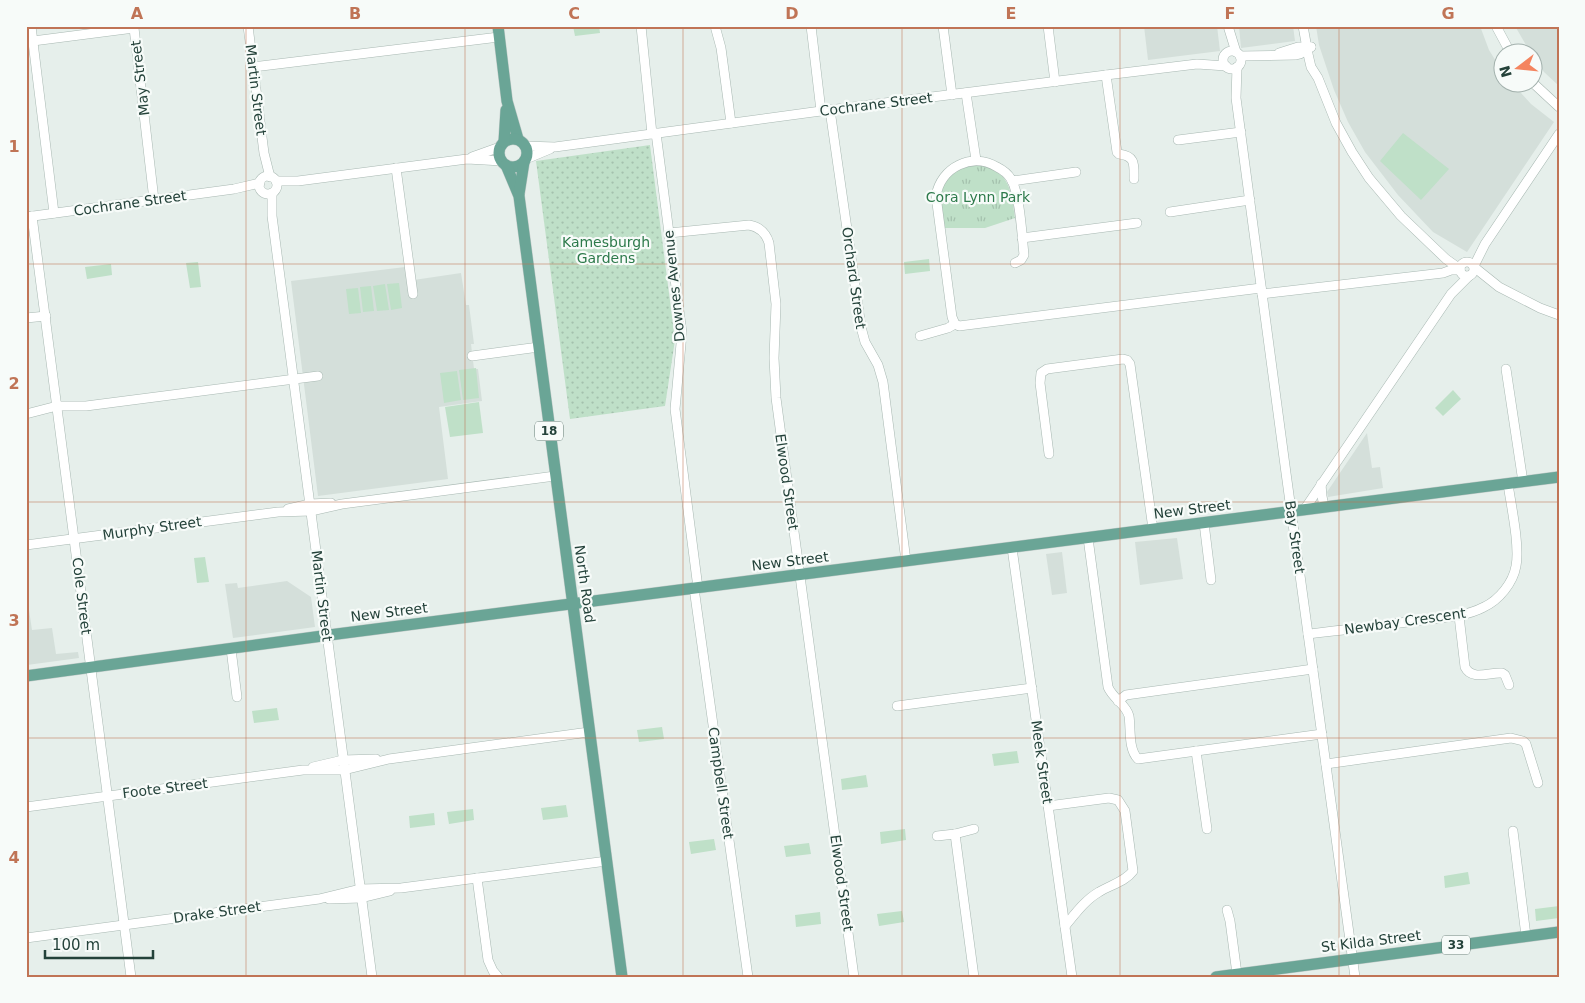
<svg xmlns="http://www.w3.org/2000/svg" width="1585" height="1003" viewBox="0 0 1585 1003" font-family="'DejaVu Sans',sans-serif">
<defs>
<pattern id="grass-dots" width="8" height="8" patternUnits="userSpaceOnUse" patternTransform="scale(1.25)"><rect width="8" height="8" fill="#bfe0c8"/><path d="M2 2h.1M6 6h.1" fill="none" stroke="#a4c1ad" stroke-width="1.8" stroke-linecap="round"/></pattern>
<pattern id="park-tufts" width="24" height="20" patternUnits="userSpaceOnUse" patternTransform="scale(1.25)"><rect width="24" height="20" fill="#bfe0c8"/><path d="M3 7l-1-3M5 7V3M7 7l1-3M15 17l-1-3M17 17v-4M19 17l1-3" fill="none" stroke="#a4c1ad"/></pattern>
</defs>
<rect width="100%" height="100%" fill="#e6efeb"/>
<g fill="#d4dfda">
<path d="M1144,26H1217L1220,51L1148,60Z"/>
<path d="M1239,26H1293L1295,41L1241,48Z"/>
<path d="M1316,26H1480L1489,50L1502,71V82L1512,83L1531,104L1554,122L1467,252L1433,232L1398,195L1365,152L1348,122L1334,90L1319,45Z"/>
<path d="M1515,26H1559V86L1544,72L1533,57L1532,52H1530Z"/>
<path d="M405,267L407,281L461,273L466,305H469L474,344H471L474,369H478L482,401L439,407L448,479L318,496L291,281Z"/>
<path d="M1367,433L1372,468L1380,467L1383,488L1328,497L1327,492Z"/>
<path d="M1177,538L1183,579L1140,585L1135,542Z"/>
<path d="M1062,552L1067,593L1052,595L1046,554Z"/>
<path d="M287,581L311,597L315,627L233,638L225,584L237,583L238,588Z"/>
<path d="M26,610H29L32,630L52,628L56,654L78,652L79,658L27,665Z"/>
</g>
<path fill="url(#grass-dots)" d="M650,145L675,340L665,406L570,419L536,161Z"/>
<path fill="url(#park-tufts)" d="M982,165C1011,174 1011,191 1015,218L985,228H945C943,218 939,206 941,196C944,173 961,166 982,165Z"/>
<g fill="#bfe0c8">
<path d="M573,26H599L600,33L575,36Z"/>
<path d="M1403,133L1449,169L1421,200L1380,161Z"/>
<path d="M929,259L930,271L905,274L904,262Z"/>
<path d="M198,262L201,287L190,288L186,263Z"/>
<path d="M111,264L112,275L87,279L85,267Z"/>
<path d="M399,283L402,308L391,310L387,284Z"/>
<path d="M385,284L389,310L377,311L373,286Z"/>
<path d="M371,286L374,311L363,312L360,287Z"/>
<path d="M358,288L361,313L349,314L346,289Z"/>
<path d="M476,368L479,398L463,400L459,370Z"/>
<path d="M457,371L461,400L444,403L440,373Z"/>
<path d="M1453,390L1461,399L1443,416L1435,408Z"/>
<path d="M479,402L483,433L450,437L445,407Z"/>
<path d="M205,557L209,582L197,583L194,558Z"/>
<path d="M277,708L279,720L254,723L252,711Z"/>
<path d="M662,727L664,739L639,742L637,730Z"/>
<path d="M1017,751L1019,763L994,766L992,754Z"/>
<path d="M866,775L868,787L842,790L841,779Z"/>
<path d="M566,805L568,817L543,820L541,808Z"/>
<path d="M473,809L474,820L449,824L447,812Z"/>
<path d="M434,813L435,825L410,828L409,816Z"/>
<path d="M905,829L906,840L881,844L880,832Z"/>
<path d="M714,839L716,850L691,854L689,842Z"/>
<path d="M809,843L811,854L786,857L784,846Z"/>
<path d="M1468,872L1470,884L1445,888L1444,876Z"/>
<path d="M1559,906V918L1536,921L1535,909Z"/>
<path d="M902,911L904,922L879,926L877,914Z"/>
<path d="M820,912L821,924L796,927L795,915Z"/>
</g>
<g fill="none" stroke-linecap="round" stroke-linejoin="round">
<defs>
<g id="minor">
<path d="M31,26L54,213"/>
<path d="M248,26L264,153L270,177"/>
<path d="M641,26L652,134"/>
<path d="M715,26L721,48L731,123"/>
<path d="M811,26L821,111"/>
<path d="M943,26L952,95"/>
<path d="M1048,26L1055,82"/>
<path d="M1228,26L1236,52"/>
<path d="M1303,26L1308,54L1311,67L1318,78L1336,123L1352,152L1369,178L1401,216L1446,259L1460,269"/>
<path d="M1496,26L1510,52"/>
<path d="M33,41L134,28L154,200"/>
<circle cx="1232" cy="60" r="9"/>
<path d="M1279,53L1298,47H1311"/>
<path d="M1240,56L1296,55L1300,54L1311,47"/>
<path d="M253,67L499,37"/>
<path d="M1237,67L1236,98L1286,473L1355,977"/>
<path d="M1106,75L1117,152L1119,154C1136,156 1134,165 1134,179"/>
<path d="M1532,82L1559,107"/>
<path d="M966,93L976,160"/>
<path d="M830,110L861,327L865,342L878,365L883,382L906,561"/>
<path d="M656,133L682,333L675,409L698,588"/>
<path d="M1178,140L1241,132"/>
<path d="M525,146L555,147L821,111L1106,75L1197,64L1226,66"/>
<path d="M472,157L500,147"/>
<path d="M526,159L550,149"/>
<path d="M396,168L413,294"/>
<circle cx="268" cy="185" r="9"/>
<path d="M276,181H298L467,159L502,161"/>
<path d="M1012,181L1076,172"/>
<path d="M272,193V216L372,977"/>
<path d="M1170,212L1250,200"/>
<path d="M32,216L131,977"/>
<path d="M26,217L234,189L260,183"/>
<path d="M669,233L749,225C760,227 766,233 769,243L776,304L774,358L776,398L854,977"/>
<path d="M1022,238L1137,223"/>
<circle cx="1467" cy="269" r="7"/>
<path d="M1015,263L1021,260L1024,255C1022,236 1020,194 1011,179C1008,174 1003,170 997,167C972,152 941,167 936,196L952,317L955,324L959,326L1261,288"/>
<path d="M1474,266L1485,244L1559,134"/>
<path d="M1474,267L1499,287L1540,308L1559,315"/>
<path d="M1262,294L1443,273L1451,270H1460"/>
<path d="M26,318L46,316"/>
<path d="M920,336L948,328L955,324"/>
<path d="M472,356L539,347"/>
<path d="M1506,369L1523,482"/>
<path d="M26,414L57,406H86L318,376"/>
<path d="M1049,454L1040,383L1041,373L1047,369L1123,359L1127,360L1130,364L1153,529"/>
<path d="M1321,484L1322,496L1324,507"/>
<path d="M288,509L310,504L331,503"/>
<path d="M1304,510L1451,294L1469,276"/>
<path d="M1204,523L1211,580"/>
<path d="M1088,538L1108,687C1113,699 1126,704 1129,716C1131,729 1128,749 1138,759L1322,734"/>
<path d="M26,545L278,512L311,511L342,504L555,476"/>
<path d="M1012,548L1072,977"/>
<path d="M694,588L748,977"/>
<path d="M1459,616L1465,667C1472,681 1489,672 1502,673L1505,675L1509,685"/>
<path d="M1308,634C1343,630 1379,626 1414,621C1437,618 1463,618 1484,607C1499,600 1513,583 1516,566C1520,546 1511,505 1508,484"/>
<path d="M231,649L237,697"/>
<path d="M1118,701L1126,695L1313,669"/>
<path d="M897,706L1032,688"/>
<path d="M1196,751L1207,829"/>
<path d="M1326,764L1511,738L1523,741L1526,744L1538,783"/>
<path d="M313,767L343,760L376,759"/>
<path d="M1048,806L1109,798L1118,800L1125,811L1133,871C1125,882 1110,885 1099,892C1085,900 1075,914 1065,926"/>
<path d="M26,807L303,770H344L389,759L589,732"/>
<path d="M1513,831L1526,936"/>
<path d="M955,834L974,977"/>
<path d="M937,836L955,834L974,829"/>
<path d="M477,878L488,960L493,971L498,977"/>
<path d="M329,899L361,898L390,891"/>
<path d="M1227,910L1230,921L1237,974"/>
<path d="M26,938L319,899L360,889L401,888L607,861"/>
</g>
<g id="major">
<path d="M498,26L507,101L518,139"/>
<circle cx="513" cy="153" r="14"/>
<path d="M504,142L506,110"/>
<path d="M506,165L519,196L622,977"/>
<path d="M519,194L524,162"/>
<path d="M26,676L337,634L1559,477"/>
<path d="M1216,977L1559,932"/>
</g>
</defs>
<use href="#minor" stroke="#a8b8b2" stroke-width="10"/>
<use href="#major" stroke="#c2cac8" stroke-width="12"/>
<use href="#minor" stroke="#fff" stroke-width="9"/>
<use href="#major" stroke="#6aa596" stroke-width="11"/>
</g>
<path fill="none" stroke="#c07456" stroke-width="1" stroke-opacity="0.55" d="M246,26V977M465,26V977M683,26V977M902,26V977M1120,26V977M1339,26V977M26,264H1559M26,502H1559M26,738H1559"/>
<g text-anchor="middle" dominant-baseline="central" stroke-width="4.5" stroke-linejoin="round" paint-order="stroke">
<g fill="#f7fbf9" stroke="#637a73" stroke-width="1">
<rect x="535" y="421.5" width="28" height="19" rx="4"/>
<rect x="1442" y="935.5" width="28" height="19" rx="4"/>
</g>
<g font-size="12" font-weight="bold" fill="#24423a">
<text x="549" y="431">18</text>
<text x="1456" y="945">33</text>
</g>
<g font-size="14" fill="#24423a" stroke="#f7fbf9">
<text transform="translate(140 78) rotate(-97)">May Street</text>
<text transform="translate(256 90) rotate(83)">Martin Street</text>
<text transform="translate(876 104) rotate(-7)">Cochrane Street</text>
<text transform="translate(130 203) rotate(-8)">Cochrane Street</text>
<text transform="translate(854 278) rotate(82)">Orchard Street</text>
<text transform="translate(674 286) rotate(-96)">Downes Avenue</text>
<text transform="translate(787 482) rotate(82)">Elwood Street</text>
<text transform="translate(1192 509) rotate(-7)">New Street</text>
<text transform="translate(152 528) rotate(-8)">Murphy Street</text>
<text transform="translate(1295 537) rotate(82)">Bay Street</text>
<text transform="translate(790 561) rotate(-7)">New Street</text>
<text transform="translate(585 584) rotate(82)">North Road</text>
<text transform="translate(82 596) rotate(83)">Cole Street</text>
<text transform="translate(322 596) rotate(83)">Martin Street</text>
<text transform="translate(389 612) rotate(-7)">New Street</text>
<text transform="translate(1405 621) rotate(-8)">Newbay Crescent</text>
<text transform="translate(1042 762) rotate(82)">Meek Street</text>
<text transform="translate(721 783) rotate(82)">Campbell Street</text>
<text transform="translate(165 788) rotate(-7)">Foote Street</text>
<text transform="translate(842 883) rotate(82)">Elwood Street</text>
<text transform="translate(217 912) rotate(-8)">Drake Street</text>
<text transform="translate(1371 941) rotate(-7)">St Kilda Street</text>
</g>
<g font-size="14" fill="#2d7a4b" stroke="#f7fbf9">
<text x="978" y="197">Cora Lynn Park</text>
<text x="606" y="242">Kamesburgh<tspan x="606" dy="16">Gardens</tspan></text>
</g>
</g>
<rect width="1585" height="1003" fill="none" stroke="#f7fbf9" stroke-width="55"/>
<g transform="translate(1518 68) rotate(254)"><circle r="24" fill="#f7fbf9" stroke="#a3b1ad"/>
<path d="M0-4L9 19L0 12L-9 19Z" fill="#f4845f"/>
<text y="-8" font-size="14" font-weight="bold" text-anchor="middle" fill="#24423a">N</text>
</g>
<path d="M45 950v8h108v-8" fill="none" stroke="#24423a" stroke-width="2.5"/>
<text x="52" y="950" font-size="15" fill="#24423a" stroke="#f7fbf9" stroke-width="4" paint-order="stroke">100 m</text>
<rect x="28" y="28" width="1530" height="948" fill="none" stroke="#c07456" stroke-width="2"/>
<g font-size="16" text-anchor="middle" font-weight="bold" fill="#c07456">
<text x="137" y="19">A</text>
<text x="355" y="19">B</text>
<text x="574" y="19">C</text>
<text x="792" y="19">D</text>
<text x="1011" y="19">E</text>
<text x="1230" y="19">F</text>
<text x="1448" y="19">G</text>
<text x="14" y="152">1</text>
<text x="14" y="389">2</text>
<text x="14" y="626">3</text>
<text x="14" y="863">4</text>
</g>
</svg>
